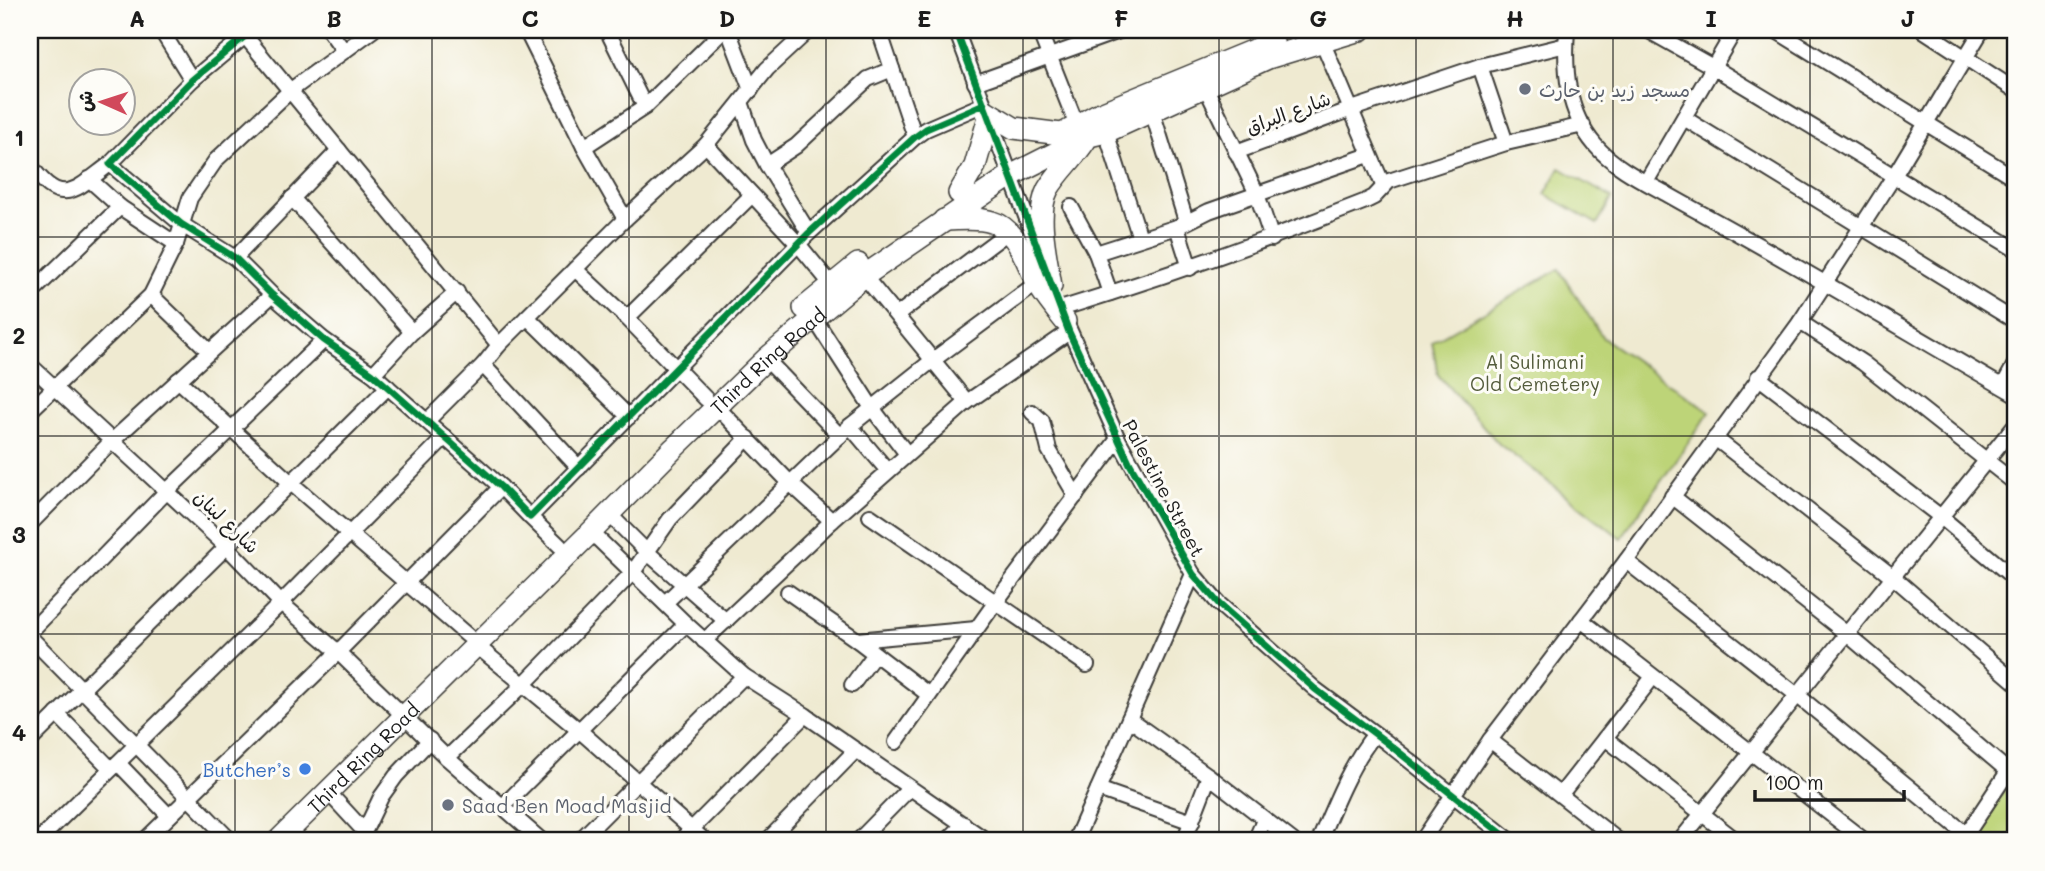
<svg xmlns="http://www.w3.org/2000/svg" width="2045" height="871" viewBox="0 0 2045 871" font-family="Mali,'Playpen Sans Arabic',sans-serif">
<rect width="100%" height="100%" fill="#fdfcf7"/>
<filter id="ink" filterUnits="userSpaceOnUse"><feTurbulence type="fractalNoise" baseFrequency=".0143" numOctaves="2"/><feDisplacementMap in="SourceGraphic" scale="14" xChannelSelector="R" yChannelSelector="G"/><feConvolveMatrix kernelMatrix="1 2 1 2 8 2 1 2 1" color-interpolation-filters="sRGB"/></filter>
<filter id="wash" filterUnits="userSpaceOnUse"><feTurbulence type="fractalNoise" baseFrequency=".00686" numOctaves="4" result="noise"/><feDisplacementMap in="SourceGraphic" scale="28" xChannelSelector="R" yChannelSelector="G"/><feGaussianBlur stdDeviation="1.57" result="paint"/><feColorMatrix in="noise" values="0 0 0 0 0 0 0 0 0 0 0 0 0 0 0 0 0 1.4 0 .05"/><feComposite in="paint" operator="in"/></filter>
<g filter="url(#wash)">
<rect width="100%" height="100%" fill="#efead1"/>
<g fill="#bdd478" stroke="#6c784a" stroke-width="2">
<path d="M1560,168L1612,198L1597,224L1545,194Z"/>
<path d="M1559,269L1603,338L1710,412L1621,538L1499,444L1438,375L1432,342Z"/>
<path d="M2015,771V832L2002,841H1972Z"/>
</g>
</g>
<g filter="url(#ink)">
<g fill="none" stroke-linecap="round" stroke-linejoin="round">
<defs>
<g id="minor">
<path d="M161,30L192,80"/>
<path d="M329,30L344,51"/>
<path d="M526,30L584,147L625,219"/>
<path d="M607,30L645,107"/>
<path d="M728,30L751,90"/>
<path d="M879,30L915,137"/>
<path d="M956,30L1039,251"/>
<path d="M1039,30L1077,126"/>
<path d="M1567,30C1564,71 1567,112 1595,145C1613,166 1641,180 1665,193C1691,208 1718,222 1744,237C1835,288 1925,342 2015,394"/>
<path d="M1647,30L1713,67L2015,249"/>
<path d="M1775,30L2015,178"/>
<path d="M1923,30L2015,90"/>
<path d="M241,31L499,345"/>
<path d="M245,36L192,80L110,164L181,224L235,258L272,295L324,340L373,374L501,487L530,517L809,233L915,137L926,129L984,104"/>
<path d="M1322,41L1383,185"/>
<path d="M1480,66L1506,143"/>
<path d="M975,83L1122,30"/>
<path d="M1205,86L1257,194L1272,239"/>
<path d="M741,102L754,140L767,165"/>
<path d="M1152,111L1186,221"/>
<path d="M1684,118L2015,321"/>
<path d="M1106,132L1140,238"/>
<path d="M706,145L799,245L831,284"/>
<path d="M584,147L645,107L724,30"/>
<path d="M1236,152L1352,109L1480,66L1566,45"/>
<path d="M30,165C62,209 75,190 110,164"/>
<path d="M89,179L120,207"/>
<path d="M1646,182L1735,30"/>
<path d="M292,198L412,332"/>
<path d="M1071,207L1096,253"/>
<path d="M1177,227L1190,268"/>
<path d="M809,233L767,165L796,146L868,79L892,69"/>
<path d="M235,258L339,150"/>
<path d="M575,269L627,318"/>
<path d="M864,276L967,402"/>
<path d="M1110,293L1096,253L1177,227L1209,211L1369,155"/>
<path d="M30,294L120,207L176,244"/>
<path d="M151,295L209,351"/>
<path d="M1060,309C1164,277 1265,241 1366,201L1374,197L1389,181L1506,143L1583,125"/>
<path d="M1062,313L1118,439L1193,574L1219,604L1315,689L1386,742L1511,841"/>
<path d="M897,315L1008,232"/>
<path d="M527,317L629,417"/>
<path d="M814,318L872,408L907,454"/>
<path d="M1800,322L1863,363L2015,483"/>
<path d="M766,359L840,436"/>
<path d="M30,365L226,546L281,603L338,652L447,758L542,841"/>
<path d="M483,365L579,468"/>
<path d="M373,374L412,332L457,292"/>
<path d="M1758,377L1941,517L2015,579"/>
<path d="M178,380L291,483L468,636"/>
<path d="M2003,386L2015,364"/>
<path d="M706,399L627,318L752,195"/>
<path d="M717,407L791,484L832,521"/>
<path d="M30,411L151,295L176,244L190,198L216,160L291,90L373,30"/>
<path d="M1032,412L1042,421L1049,450L1076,496"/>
<path d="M427,421L483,365L499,345L625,219L706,145L767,69L809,30"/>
<path d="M850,426L888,471"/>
<path d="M1715,438L1892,576L2015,682"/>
<path d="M1672,496L1847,634L2008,771"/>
<path d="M609,514L648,553L726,621"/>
<path d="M870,516L1087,665"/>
<path d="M530,517L560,546"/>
<path d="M30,524L113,440L272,295"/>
<path d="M591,532L686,624L744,676L805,715L987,841"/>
<path d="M1626,561L1797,695L1967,835"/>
<path d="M788,592L857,640L929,695"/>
<path d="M665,603L850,426L933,360L1037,283"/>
<path d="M1581,620L1865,841"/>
<path d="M30,632L167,491L324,340"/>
<path d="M30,637L231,841"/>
<path d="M857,640L976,629"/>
<path d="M704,641L832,521L967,402L1069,332"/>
<path d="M477,646L580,731L705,841"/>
<path d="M852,685L875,654"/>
<path d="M57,714L111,769"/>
<path d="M1129,719L1209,776L1293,841"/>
<path d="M1605,738L1737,841"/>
<path d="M1490,740L1619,841"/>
<path d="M30,741L388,387"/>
<path d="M896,742L995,603L1118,439"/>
<path d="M447,758L523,685L633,572L670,519L748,438"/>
<path d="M118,763L169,816"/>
<path d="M1098,789L1192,822"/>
<path d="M328,792L365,832"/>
<path d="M1561,794L1653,677"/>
<path d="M502,807L686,624"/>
<path d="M38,841L281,603L445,437"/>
<path d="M144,841L338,652L501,487"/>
<path d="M360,841L381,797L396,776L430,740"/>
<path d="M579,841L744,676"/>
<path d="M680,841L805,715"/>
<path d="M767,841L856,750"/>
<path d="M858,841L910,788"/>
<path d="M947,841L964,824"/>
<path d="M1075,841L1193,574"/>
<path d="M1184,841L1209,776"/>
<path d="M1255,841L1264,820"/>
<path d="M1319,841C1334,806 1350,764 1375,734"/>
<path d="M1422,841L1490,740L1626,561L1800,322L1894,176L1982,30"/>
<path d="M1680,841L2015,425"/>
<path d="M1962,841L2015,761"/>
<path d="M2012,841L2015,839"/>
</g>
<g id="highway">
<path d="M986,111L1014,128L1061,134"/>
<path d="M1059,136L1098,114L1273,42"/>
<path d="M959,193L975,166L989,117"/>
<path d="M944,220C959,220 977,217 992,222C1018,229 1027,265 1039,286C1047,299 1056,310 1065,321"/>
<path d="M1051,286C1047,260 1035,213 1048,189C1058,172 1074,158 1085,141"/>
<path d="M804,308L858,264"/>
<path id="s1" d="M278,841L591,532L674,448L766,359L814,318L864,276L1010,176L1089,136L1106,132L1268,58L1360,30"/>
</g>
</defs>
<use href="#minor" stroke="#3c3b37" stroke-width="18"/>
<use href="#highway" stroke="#3c3b37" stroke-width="24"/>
<use href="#minor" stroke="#fff" stroke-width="14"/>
<use href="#highway" stroke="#fff" stroke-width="21"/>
<defs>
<g id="cycleway">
<path d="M956,30L1069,332L1130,464L1193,574L1219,604L1315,689L1386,742L1511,841"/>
<path d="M245,36L192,80L110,164L181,224L235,258L272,295L324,340L373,374L501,487L530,517L809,233L915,137L926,129L984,104"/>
</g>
</defs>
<use href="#cycleway" stroke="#fdfcf7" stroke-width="11"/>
<use href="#cycleway" stroke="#00873e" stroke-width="7"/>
</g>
</g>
<path fill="none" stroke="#1c1c1c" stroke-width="2" stroke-opacity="0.55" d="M235,30V841M432,30V841M629,30V841M826,30V841M1023,30V841M1219,30V841M1416,30V841M1613,30V841M1810,30V841M30,237H2015M30,436H2015M30,634H2015"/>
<g fill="#6b7280" stroke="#fdfcf7" stroke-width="2.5">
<circle cx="1525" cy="89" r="7"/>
<circle cx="448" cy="805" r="7"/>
</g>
<circle fill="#3f7fe0" stroke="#fdfcf7" stroke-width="2.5" cx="305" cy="769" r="7"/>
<g text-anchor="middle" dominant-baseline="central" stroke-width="6" stroke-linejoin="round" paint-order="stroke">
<g font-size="19" fill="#5b616d" stroke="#fdfcf7" text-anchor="start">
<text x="1539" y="89">مسجد زيد بن حارث</text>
<text x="462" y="805">Saad Ben Moad Masjid</text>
</g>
<g font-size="19" fill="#1c1c1c" stroke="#fdfcf7">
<text transform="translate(1288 112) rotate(-20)">شارع البراق</text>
<text stroke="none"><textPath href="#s1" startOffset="686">Third Ring Road</textPath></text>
<text transform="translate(1164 488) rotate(62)">Palestine Street</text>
<text transform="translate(227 521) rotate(44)">شارع لبنان</text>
<text stroke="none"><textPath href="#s1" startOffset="119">Third Ring Road</textPath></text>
</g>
<g font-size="19" fill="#545c3c" stroke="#fdfcf7">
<text x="1535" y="361">Al Sulimani<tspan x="1535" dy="22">Old Cemetery</tspan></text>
</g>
<g font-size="19" fill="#366cbe" stroke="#fdfcf7" text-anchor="end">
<text x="291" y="769">Butcher’s</text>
</g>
</g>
<rect width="2045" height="871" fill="none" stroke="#fdfcf7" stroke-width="77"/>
<g transform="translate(102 102) rotate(273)"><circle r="33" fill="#fdfcf7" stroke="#a3a29f" stroke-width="2"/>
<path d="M0-5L12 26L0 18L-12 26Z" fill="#d1495b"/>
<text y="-10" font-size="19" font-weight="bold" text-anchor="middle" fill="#1c1c1c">ش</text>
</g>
<path d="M1755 790v10h149v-10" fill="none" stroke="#1c1c1c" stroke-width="3.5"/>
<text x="1765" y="790" font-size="21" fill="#1c1c1c" stroke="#fdfcf7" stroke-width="5" paint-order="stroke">100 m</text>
<rect x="38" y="38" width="1969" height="794" fill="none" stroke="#1c1c1c" stroke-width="2.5"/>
<g font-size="23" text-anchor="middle" font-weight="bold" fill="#1c1c1c">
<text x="137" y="27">A</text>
<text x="334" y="27">B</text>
<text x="530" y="27">C</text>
<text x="727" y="27">D</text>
<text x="924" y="27">E</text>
<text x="1121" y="27">F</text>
<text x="1318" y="27">G</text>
<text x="1515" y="27">H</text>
<text x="1711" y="27">I</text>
<text x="1908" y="27">J</text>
<text x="19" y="146">1</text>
<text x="19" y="344">2</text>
<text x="19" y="543">3</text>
<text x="19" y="741">4</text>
</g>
</svg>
